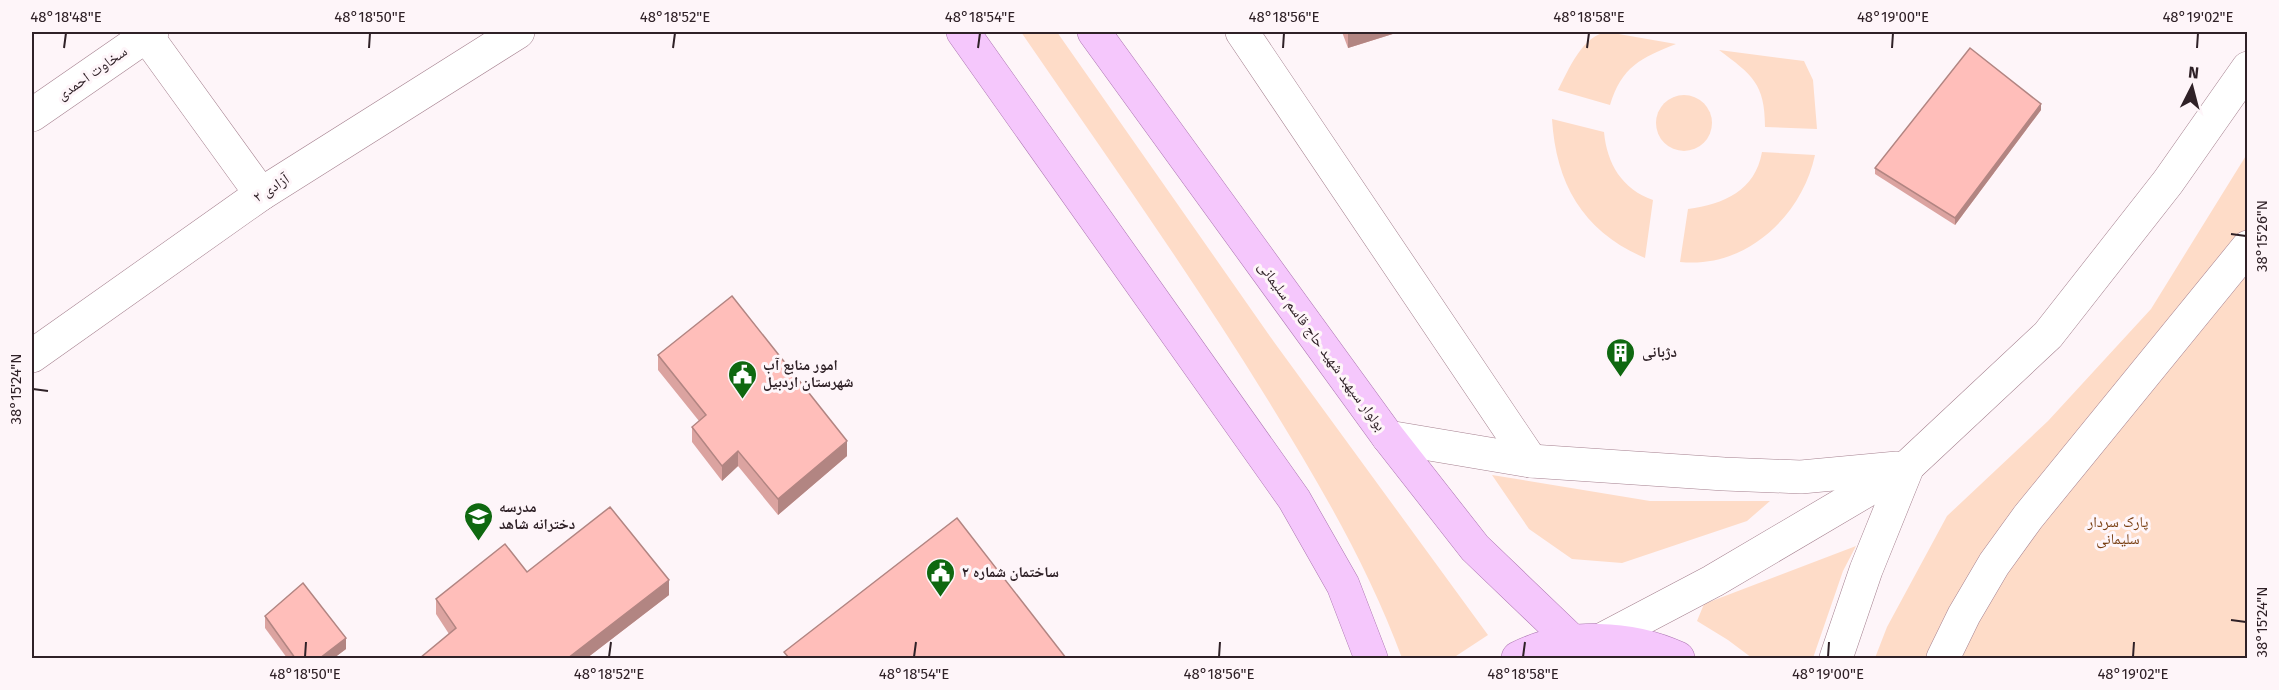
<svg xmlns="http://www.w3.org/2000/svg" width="2279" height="690" viewBox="0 0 2279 690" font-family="'Fira Sans','Noto Naskh Arabic',sans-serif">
<rect width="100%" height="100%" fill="#fef5f9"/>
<g fill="#fedcc8">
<path d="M1021,32H1057L1274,342L1488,635L1453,658H1402C1368,566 1318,481 1266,397C1189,272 1104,153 1021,32Z"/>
<path d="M1607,32L1676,44C1641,58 1622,66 1610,105L1558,90C1569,69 1582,36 1607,32Z"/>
<path d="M1719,50L1804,61L1813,80L1817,129L1765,127C1765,83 1752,75 1719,50Z"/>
<circle cx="1684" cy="123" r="28"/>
<path d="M1552,119L1604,132C1607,164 1622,189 1653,200L1645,258C1584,232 1556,185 1552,119Z"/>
<path d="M1762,152L1815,155C1802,216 1746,269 1680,262L1688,209C1724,204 1755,191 1762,152Z"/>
<path d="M2247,154V658H1875L1887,627L1947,516L2048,421L2151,309Z"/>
<path d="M1492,475L1650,501H1770L1747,521L1622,563L1572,559L1529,529Z"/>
<path d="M1856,546L1843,571L1813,658H1752L1728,640L1697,621L1704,604Z"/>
</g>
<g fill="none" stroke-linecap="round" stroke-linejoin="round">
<defs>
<g id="minor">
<path d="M146,35L261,194"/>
<path d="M32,115L152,32"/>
<path d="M32,356L261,194L518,32"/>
<path d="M1943,658L1964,615L1994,564L2028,517L2248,247"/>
</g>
<g id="tertiary">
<path d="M1242,32L1531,461"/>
<path d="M1388,437L1531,461L1724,474L1801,477L1897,468"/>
<path d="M1601,640L1713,581L1908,466L2048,335L2168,182L2248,68"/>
<path d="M1836,658L1866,570L1908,466"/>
</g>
<g id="primary">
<path d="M963,32L1294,499L1343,585L1371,658"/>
<path d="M1094,32L1388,437L1475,548L1573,642"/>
<path d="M1518,658C1567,633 1630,636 1678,658"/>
</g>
</defs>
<use href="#minor" stroke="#a5808f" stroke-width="34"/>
<use href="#tertiary" stroke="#a5808f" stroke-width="34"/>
<use href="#primary" stroke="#ab75b0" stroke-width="34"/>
<use href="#minor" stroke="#fff" stroke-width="33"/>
<use href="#tertiary" stroke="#fff" stroke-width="33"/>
<use href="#primary" stroke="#f5c7fc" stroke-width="33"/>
</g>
<g fill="#dba3a0">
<path d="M1342,32H1399L1348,48Z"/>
<path d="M2041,110L1955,225L1875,174V168Z"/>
<path d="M658,355L847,456L778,515L738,466L722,481L692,442V427L699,421L658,370Z"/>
<path d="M527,572L669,595L587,658H420L449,634L436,614V599Z"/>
<path d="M265,616L346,649L334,658H287L265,628Z"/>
</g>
<g fill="#b28582">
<path d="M1348,32H1399L1348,48Z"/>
<path d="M2041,104V110L1955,225V218Z"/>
<path d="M847,441V456L778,515V499Z"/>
<path d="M738,451V466L722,481V466Z"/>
<path d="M669,580V595L587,658H568Z"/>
<path d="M346,638V649L334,658H320Z"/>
</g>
<g fill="#ffbeba" stroke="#b28582" stroke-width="1.5">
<path d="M1970,48L2041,104L1955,218L1875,168Z"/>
<path d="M732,296L847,441L778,499L738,451L722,466L692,427L706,415L658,355Z"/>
<path d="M610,507L669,580L568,658H420L456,628L436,599L505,544L527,572Z"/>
<path d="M957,518L1066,658H789L784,652Z"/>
<path d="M303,583L346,638L320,658H295L265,616Z"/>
</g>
<path fill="none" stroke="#2f2127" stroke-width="2" d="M64,48L66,33M369,48L370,33M673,48L675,33M978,48L980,33M1283,48L1284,33M1587,48L1589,33M1892,48L1893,33M2197,48L2198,33M2231,234L2246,236M33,389L48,391M2231,620L2246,622M305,657L306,642M609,657L611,642M914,657L916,642M1219,657L1220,642M1523,657L1525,642M1828,657L1829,642M2133,657L2134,642"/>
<defs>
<symbol id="building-pin" viewBox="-11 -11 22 30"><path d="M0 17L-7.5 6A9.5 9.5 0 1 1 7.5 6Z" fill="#0f6810" stroke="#fef5f9"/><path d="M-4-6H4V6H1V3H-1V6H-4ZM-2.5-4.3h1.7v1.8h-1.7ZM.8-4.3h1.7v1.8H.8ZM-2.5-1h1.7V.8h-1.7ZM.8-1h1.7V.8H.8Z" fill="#fff"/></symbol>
<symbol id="civic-pin" viewBox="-11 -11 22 30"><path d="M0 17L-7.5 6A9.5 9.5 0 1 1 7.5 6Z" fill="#0f6810" stroke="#fef5f9"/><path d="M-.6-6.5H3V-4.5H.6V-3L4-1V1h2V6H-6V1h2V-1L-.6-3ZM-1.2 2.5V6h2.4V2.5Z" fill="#fff"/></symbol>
<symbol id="school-pin" viewBox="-11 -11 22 30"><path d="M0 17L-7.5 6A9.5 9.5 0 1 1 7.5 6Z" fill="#0f6810" stroke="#fef5f9"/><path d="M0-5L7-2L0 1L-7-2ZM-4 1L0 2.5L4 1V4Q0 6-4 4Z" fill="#fff"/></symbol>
</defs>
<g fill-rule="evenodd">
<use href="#building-pin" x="1604" y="336" width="33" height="45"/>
<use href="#civic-pin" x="726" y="358" width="33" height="45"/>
<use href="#school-pin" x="462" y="500" width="33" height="45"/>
<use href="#civic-pin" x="924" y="556" width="33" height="45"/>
</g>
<g text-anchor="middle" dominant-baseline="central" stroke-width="6" stroke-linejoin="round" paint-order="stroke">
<g font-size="15" fill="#2f2127" stroke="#fef5f9">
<text transform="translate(92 73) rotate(-35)">سخاوت احمدی</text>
<text transform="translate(271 188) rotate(-33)">آزادی ۲</text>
<text transform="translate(1322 346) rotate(54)">بولوار سپهبد شهید حاج قاسم سلیمانی</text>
</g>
<g font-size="15" font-weight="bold" fill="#2f2127" stroke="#fef5f9" text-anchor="start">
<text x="1642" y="352">دژبانی</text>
<text x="763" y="365">امور منابع آب<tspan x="763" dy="17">شهرستان اردبیل</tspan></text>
<text x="499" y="507">مدرسه<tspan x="499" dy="17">دخترانه شاهد</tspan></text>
<text x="962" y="572">ساختمان شماره ۲</text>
</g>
<g font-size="15" fill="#783d10" stroke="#fef5f9">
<text x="2118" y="522">پارک سردار<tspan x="2118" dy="17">سلیمانی</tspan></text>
</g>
</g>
<rect width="2279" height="690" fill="none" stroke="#fef5f9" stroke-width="66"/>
<g transform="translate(2192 87) rotate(6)" stroke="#fef5f9" stroke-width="4.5" paint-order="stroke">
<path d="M0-4.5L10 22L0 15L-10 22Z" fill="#2f2127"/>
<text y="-9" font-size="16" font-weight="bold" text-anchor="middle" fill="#2f2127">N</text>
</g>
<rect x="33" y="33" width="2213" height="624" fill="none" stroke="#2f2127" stroke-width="2"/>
<g font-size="15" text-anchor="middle" fill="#2f2127">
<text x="66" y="22">48°18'48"E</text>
<text x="370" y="22">48°18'50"E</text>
<text x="675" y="22">48°18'52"E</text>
<text x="980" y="22">48°18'54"E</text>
<text x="1284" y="22">48°18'56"E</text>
<text x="1589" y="22">48°18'58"E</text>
<text x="1893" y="22">48°19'00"E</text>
<text x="2198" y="22">48°19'02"E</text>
<text transform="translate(2262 236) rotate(-90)" y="5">38°15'26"N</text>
<text transform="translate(16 389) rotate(-90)" y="5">38°15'24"N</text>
<text transform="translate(2262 622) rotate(-90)" y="5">38°15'24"N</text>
<text x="305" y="679">48°18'50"E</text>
<text x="609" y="679">48°18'52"E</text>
<text x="914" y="679">48°18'54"E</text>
<text x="1219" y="679">48°18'56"E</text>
<text x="1523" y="679">48°18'58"E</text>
<text x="1828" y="679">48°19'00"E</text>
<text x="2133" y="679">48°19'02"E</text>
</g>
</svg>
